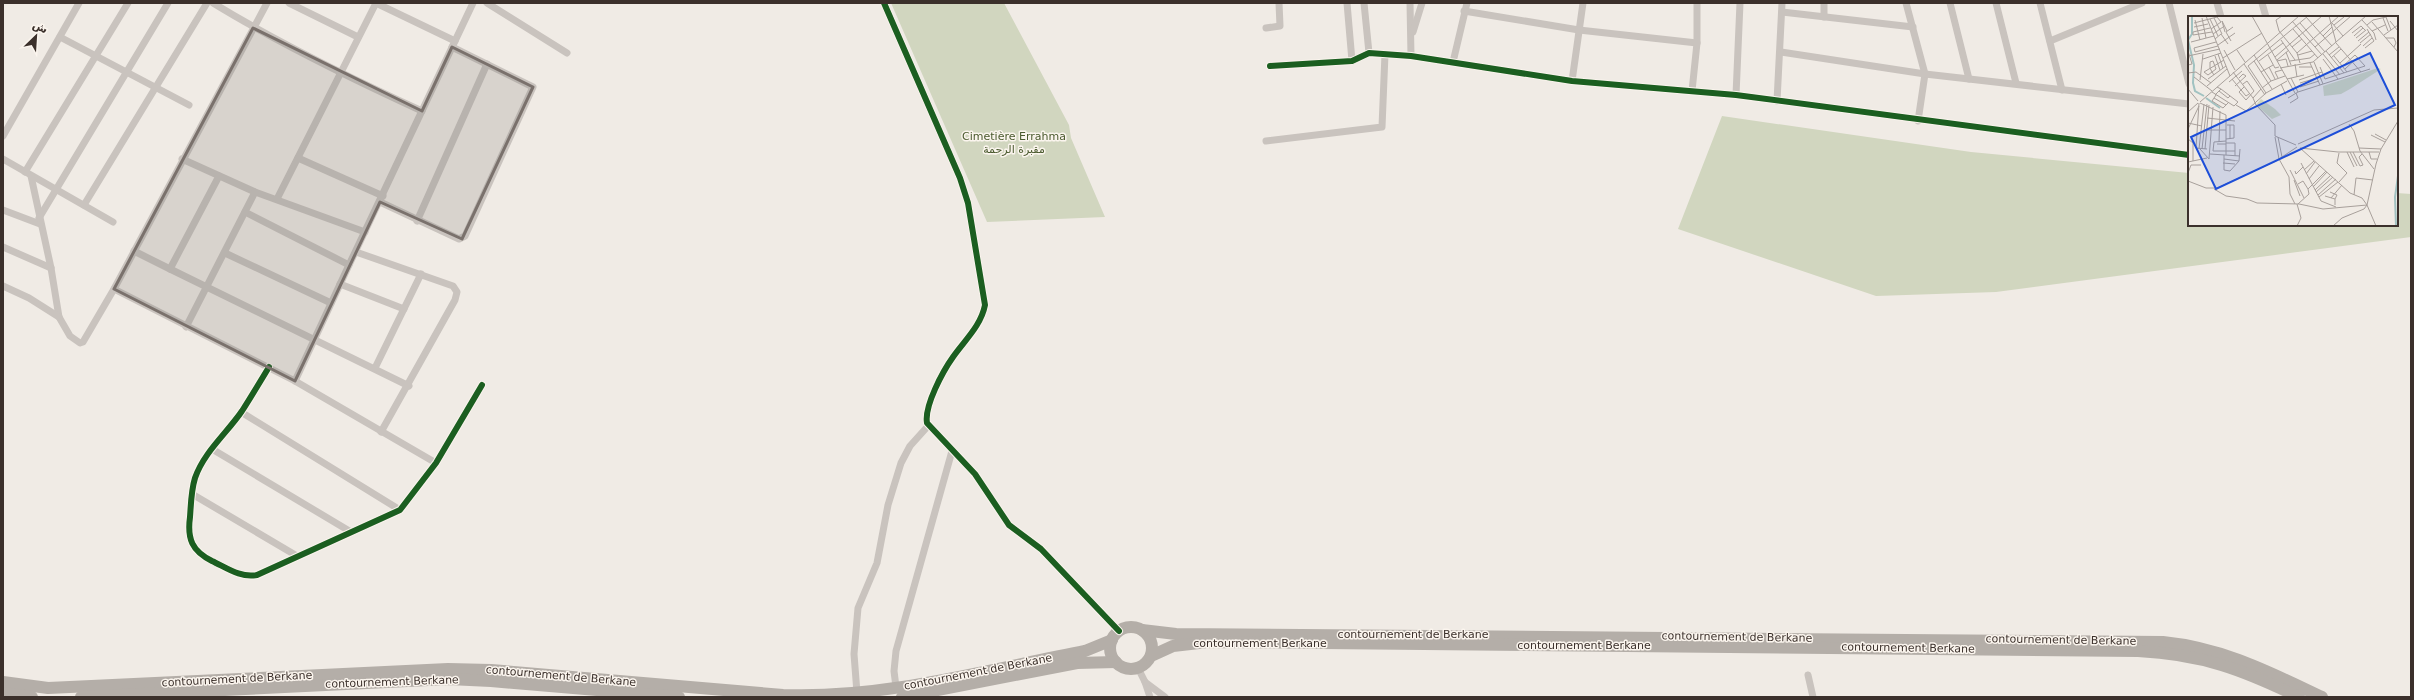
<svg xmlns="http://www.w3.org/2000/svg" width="2414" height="700" viewBox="0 0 2414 700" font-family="'DejaVu Sans',Vazirmatn,sans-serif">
<rect width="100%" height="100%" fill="#f0ebe5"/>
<g fill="#d1d6bf">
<path d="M891,3H1004L1069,125L1071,138L1105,217L987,222Z"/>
<path d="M1722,116L1971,152L2189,173V225H2397V193L2411,194V237L1996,292L1876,296L1678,229Z"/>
</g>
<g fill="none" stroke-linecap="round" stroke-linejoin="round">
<g stroke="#c9c3be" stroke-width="7">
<path d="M213,3C280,44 350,78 422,111"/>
<path d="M289,3L358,37"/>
<path d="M376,3L455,41"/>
<path d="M487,3L567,53"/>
<path d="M884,3L960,178L968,203L985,305C981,326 964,341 953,357C943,371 924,406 927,423L975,474L1009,525L1041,549L1119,631"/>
<path d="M1347,3L1352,61"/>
<path d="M1364,3L1369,53"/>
<path d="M1410,3L1411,56"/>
<path d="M1906,3L1925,74L1918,121"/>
<path d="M1950,3L1969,79"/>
<path d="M1996,3L2016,83"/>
<path d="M2040,3L2062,90"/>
<path d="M2169,3L2189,84"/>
<path d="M2217,3L2221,17"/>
<path d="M2262,3L2266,17"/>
<path d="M1464,11L1579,30L1697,43"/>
<path d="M1782,12L1913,27"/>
<path d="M1824,17V3"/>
<path d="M1266,28L1280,26L1279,3"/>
<path d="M1413,32L1422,3"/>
<path d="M60,37L189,105"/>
<path d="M2050,41L2142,3"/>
<path d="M1781,52L1925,74L2189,104"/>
<path d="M1453,62L1467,3"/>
<path d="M1270,66L1352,61L1369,53L1411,56L1572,81L1736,95L2189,155"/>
<path d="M1572,81L1583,3"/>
<path d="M1692,91L1697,43V3"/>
<path d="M1736,95L1740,3"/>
<path d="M1777,101L1782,3"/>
<path d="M3,136L79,3"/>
<path d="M1266,141L1382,127L1385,54"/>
<path d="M298,158L383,196"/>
<path d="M3,159L113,222"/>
<path d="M182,159L255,192L365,232"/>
<path d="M25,172L128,3"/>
<path d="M31,176L51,268L59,317L70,336L80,343L83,342L114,289L267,3"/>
<path d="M219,176L170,269L409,386"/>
<path d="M277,199L376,3"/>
<path d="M380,202L459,239L465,236L533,87L452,47"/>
<path d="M84,205L207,3"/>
<path d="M3,210L40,224"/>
<path d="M245,212L349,265L295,381"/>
<path d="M39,218L168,3"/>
<path d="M417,221L487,64"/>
<path d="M3,247L51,268"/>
<path d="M134,251L170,269"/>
<path d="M356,252L453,286L457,292L455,300L381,432"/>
<path d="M225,253L331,303"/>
<path d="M349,265L473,3"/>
<path d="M340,284L404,309"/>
<path d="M3,286L29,298L59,317"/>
<path d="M114,289L295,381L436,463"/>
<path d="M186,327L255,192"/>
<path d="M269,367C260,382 251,397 242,411C227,433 204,452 195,478C191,491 191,504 190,517C187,539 192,551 212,561C227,568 240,578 257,575L400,510L436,463L482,385"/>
<path d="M375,368L421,274"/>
<path d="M241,412L400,510"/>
<path d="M212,449L351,532"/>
<path d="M192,494L297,556"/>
<path d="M1138,668L1145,682L1165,697"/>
<path d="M1808,675L1813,697"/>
<path d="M1145,682L1150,697"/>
<path d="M896,687L894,671L896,651L952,451"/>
<path d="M857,693L854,654L858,608L877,563L888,505L901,463L910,446L928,426"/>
</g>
<g stroke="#b4aea8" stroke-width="12">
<circle cx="1131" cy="648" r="21"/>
<path d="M1142,630L1176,634L2163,642C2223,648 2269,672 2322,697"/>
<path d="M1151,656L1173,646L1208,642L2138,651C2202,654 2243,670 2299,697"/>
<path d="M3,682L48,688L70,687L448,669L491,670L783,695C883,699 986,670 1085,651L1112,640"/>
<path d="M3,693L32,697"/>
<path d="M81,697L449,679L491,681L679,697"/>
<path d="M902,697L1077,663L1116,662"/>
</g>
<defs>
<g id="cycleway">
<path d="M884,3L960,178L968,203L985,305C981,326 964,341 953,357C943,371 924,406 927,423L975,474L1009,525L1041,549L1119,631"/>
<path d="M1270,66L1352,61L1369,53L1411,56L1572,81L1736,95L2189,155"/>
<path d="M269,367C260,382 251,397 242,411C227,433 204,452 195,478C191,491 191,504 190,517C187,539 192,551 212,561C227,568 240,578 257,575L400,510L436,463L482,385"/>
</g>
</defs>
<use href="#cycleway" stroke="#fbf5ee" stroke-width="8"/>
<use href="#cycleway" stroke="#1b5e20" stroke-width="6"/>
</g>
<path fill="#7a716c" fill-opacity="0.2" stroke="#7a716c" stroke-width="3" stroke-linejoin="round" d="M253,28L422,111L452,47L533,87L462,239L380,202L295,381L114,289Z"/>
<g text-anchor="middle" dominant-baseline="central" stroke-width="3" stroke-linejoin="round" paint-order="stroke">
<g font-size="11" fill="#4a5a2e" stroke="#fbf5ee">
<text x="1014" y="136">Cimetière Errahma<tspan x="1014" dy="13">مقبرة الرحمة</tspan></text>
</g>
<g font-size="11" fill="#3b302b" stroke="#fbf5ee">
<text x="1413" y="634">contournement de Berkane</text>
<text transform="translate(1737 637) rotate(1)">contournement de Berkane</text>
<text transform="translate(2061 640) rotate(1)">contournement de Berkane</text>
<text x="1260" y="643">contournement Berkane</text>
<text x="1584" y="645">contournement Berkane</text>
<text transform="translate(1908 648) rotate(1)">contournement Berkane</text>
<text transform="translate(978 672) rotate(-11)">contournement de Berkane</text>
<text transform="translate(561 676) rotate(5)">contournement de Berkane</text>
<text transform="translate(237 679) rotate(-3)">contournement de Berkane</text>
<text transform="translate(392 682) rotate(-2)">contournement Berkane</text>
</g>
</g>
<g transform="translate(2188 16)">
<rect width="210" height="210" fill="#f0ebe5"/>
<path d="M190,52L193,53L162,73L153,78L136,80L135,70ZM73,83L87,93L93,99L84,103L68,89Z" fill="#d1d6bf"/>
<path fill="none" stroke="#a1c2c1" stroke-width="2" d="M4,1V18L0,24L6,49L5,67L7,75L16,80M18,82L32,92M208,210L207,181L210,160"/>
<path fill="none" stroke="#a8a09b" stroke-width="1" d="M18,0L42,60M64,0L107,77M94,0L88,4L91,15L109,37L112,47M141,0L148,26M118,1L144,30M14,2L18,22M26,2L34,18M195,2L200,15M22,3L30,20M7,4L12,24M174,4L186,17L188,24M104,5L134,39M202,5L210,15M184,6L210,36M6,7L29,1L33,6L23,13M112,7L137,36M144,7L155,20M146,9L156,1M179,9L185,4L198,1L203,14M6,11L20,8M22,12L5,16V19L24,16M105,13L130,42M184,15L197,9M37,16L34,5L39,15M164,17L173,10L177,14M25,18L35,11M196,19L210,9M135,20L144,11M166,20L175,12M168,22L178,14M198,22H206L208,27L206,31M27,23L33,18L40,28M93,24L107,44M43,25L38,16L45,11M170,25L181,16M3,26L26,20M28,26L6,32L7,36L30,30M148,27L173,56M172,27L183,18M30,29L47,17M175,30L184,22M104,31L114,23M127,31L163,0M177,32L186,25L179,13M36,34L47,54M49,34L57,46M0,35L4,48L0,49M138,35L156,57M98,36L103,49M109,37L151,0M30,38L35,52M135,38L152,59M66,39L83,65M80,39L87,52L91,51M110,39L124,35M141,39L151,31M0,40L32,33M27,40L32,54M146,40L159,56M87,41L134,0M35,42L74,17M143,42L153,33M15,43L33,37M135,43L150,63M89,44L101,34M66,45L84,73M71,45L95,27M89,45L98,43L100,50M102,45L122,42L127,38M126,46L135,68M122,47L132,69M152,47L173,28M56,48L77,79M107,48L109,61M60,50L120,0M60,50L78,77L99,65M81,51L87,63M111,51H124M132,51L137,63M92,52L125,46L178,0M157,53L170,41M16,56L20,59L28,53L25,45L22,46V52L24,56L26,59M16,56L36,44M45,56L65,82L73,73M73,56L85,49M0,57L8,56L23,67M6,61L24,75M90,62L87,56L94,54M103,62L110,76M20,63L38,50M44,63L58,80L61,78M99,63L116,59M137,63L177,50L167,39L155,50M12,64L15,38M111,64L134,56M41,66L54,55M112,67L129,62M55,68L59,65L66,75L58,84L51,76L56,71M93,68L98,79M19,70L39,53M47,70L58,60L55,58L51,62M112,71L131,65M74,72L83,65L97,60M0,73L10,85M31,75L40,82L42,80M24,76L46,90L50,86L33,73M27,79L33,73L29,71M28,79L24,85L35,92L40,87M26,82L38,89M65,82L68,89L87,109V120L108,129M100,82L110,76L182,53M12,86L111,0M11,87L8,132L19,133M12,87L38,99V128M102,87L110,82L108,77M48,89L58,95L78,77M0,96L10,87M19,102L47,105M0,107L14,110M161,108L166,115L172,135L186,153M42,109V123M0,113L11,90M19,114H38M187,118L198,124M183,119L197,126M87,121L91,143M90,121L94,141M0,123L5,127V145M38,123L46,122V109H39M26,126L25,135H47M26,126L38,125M31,126L32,95M38,127H47V140M29,128H38V139M110,128L186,94L210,92M112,132L162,177L174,182L179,189M112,132L150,136H191M171,132L193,133M11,133L16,88M12,133L21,143L25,91M14,133L19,88M17,133L21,89M159,136L166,151M162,136L169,150M165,136L172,150L175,149M181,136L183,143H189M151,137L149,147L159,157L151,166M22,138L52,140M174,138L171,141L175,149M36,139V154L42,155L51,145L52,133M36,143L51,145M91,143L101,161L102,178L107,188M0,146L19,142M35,147L47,148M113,147L133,185L148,191M102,154L116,182M116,154L126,145M107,155L108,158L115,151M0,157L3,149H13M118,158L127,146M121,163L131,150M106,164L112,180M0,165L18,172H29L88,145L109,131M110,168L115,165L120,173M125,171L139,156M26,173L38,180L59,183L69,187L111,188L135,193L179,189M127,174L143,159M128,176L145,161M142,176L149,179L147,183M130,179L148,163M166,179L168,162L185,164M137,180L147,183V189M131,181L150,166M143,182L154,169M109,188L113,202L109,210M110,188L121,178L120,173L138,155M145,210L154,202L176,193L179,189M188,210L179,189L188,148L193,133L210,105"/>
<path fill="#1d4ed8" fill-opacity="0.15" stroke="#1d4ed8" stroke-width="2" d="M182,37L207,89L28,173L3,121Z"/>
<rect width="210" height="210" fill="none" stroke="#3b302b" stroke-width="2"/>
</g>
<rect width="2414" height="700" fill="none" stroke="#3b302b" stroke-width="8"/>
<g transform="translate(36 36) rotate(25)" stroke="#fbf5ee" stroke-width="3" paint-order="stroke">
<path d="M0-3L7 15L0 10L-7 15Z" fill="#3b302b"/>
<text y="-6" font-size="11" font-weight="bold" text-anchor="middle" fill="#3b302b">ش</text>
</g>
</svg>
